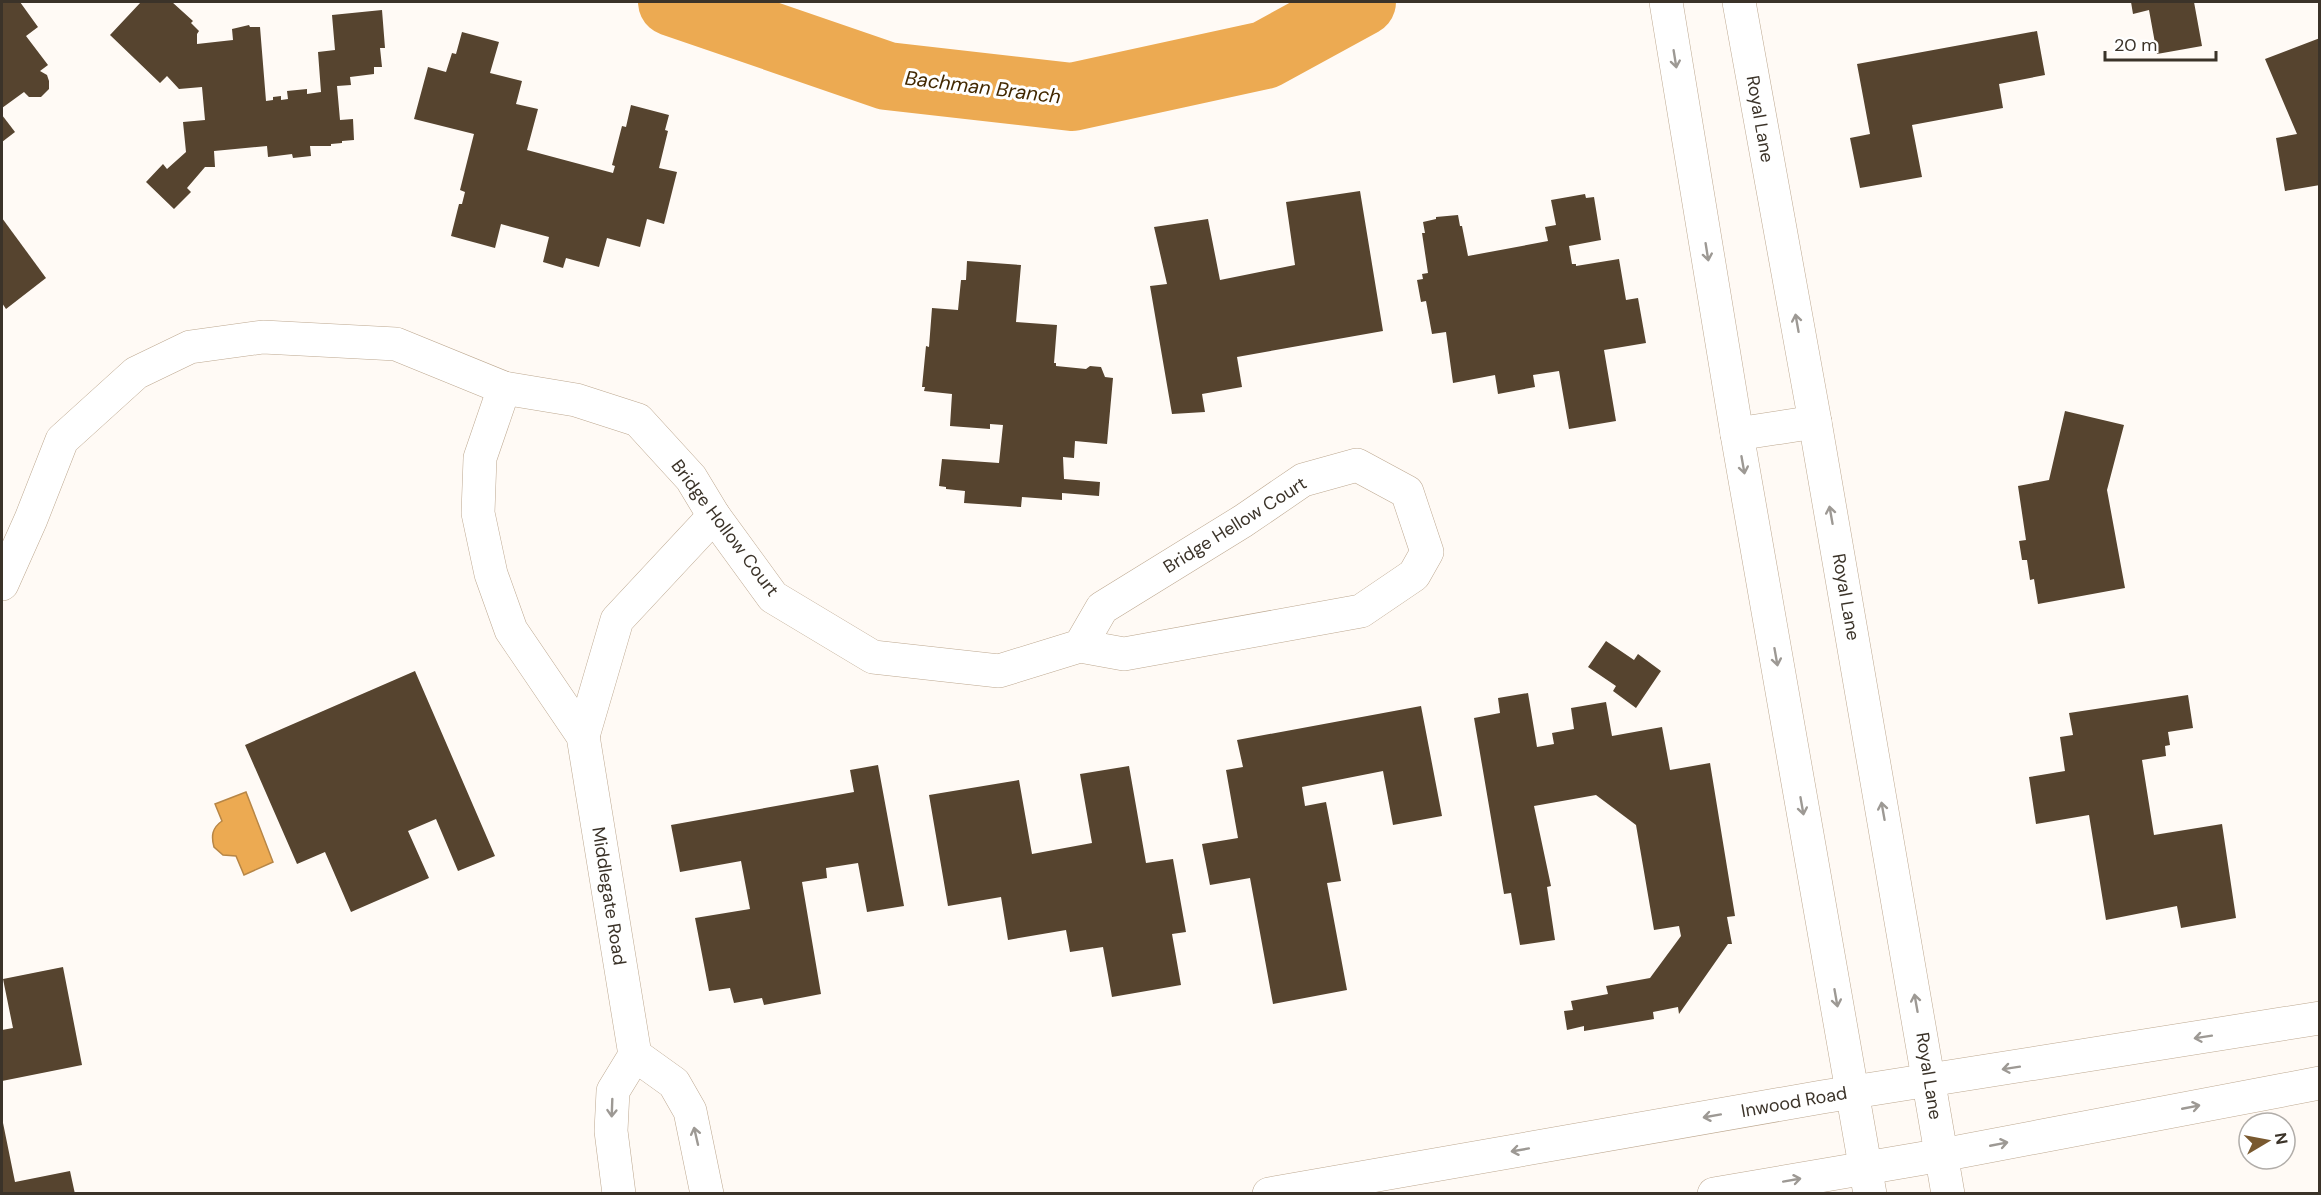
<svg xmlns="http://www.w3.org/2000/svg" width="2321" height="1195" viewBox="0 0 2321 1195" font-family="'DM Sans',sans-serif">
<rect width="100%" height="100%" fill="#fffaf5"/>
<path fill="#ecaa52" stroke="#b78646" stroke-width="1.5" d="M246,792L273,862L244,875L236,856L223,855L214,847C211,836 212,828 222,821L215,804Z"/>
<g fill="none" stroke-linecap="round" stroke-linejoin="round">
<path stroke="#ecaa52" stroke-width="68" d="M672,2L887,76L1072,97L1265,55L1362,2"/>
</g>
<g fill="#56442f">
<path d="M2,2H20L38,27L26,36L48,65L40,71L47,75L49,81V89L41,97H29L24,92L2,108Z"/>
<path d="M141,2H172L193,21L191,23L199,31L197,34V44L233,40L232,29L249,25L250,27H260L266,101L273,100V97L281,96V100L288,99L287,91L307,89V94L321,92L318,52L335,50L332,15L382,10L385,48H380L382,67H374V74L350,77L351,85L337,86L340,120L353,119L354,140L342,141V143L331,144V146H310L311,156L293,158L292,154L268,157L267,146L214,151L215,167H205L187,188L191,192L174,209L146,182L163,164L167,169L186,152L183,122L205,120L202,87L179,89L167,76L160,83L110,35Z"/>
<path d="M2131,2H2194L2202,46L2157,54L2149,10L2133,14Z"/>
<path d="M2037,31L2045,75L1999,84L2003,108L1912,125L1922,177L1860,188L1850,138L1870,134L1857,64Z"/>
<path d="M462,32L499,42L490,73L522,81L516,104L538,109L527,150L613,173L615,166L612,165L622,126L626,127L631,105L669,115L665,130L668,131L659,168L677,172L664,224L647,219L640,247L607,238L599,267L566,258L563,268L543,262L549,237L501,224L495,248L451,236L459,204H462L465,192L460,190L474,134L414,119L428,67L446,72L452,53L456,54Z"/>
<path d="M2320,38V185L2285,191L2276,138L2297,134L2265,59Z"/>
<path d="M2,115L15,132L2,142Z"/>
<path d="M1360,191L1383,331L1237,357L1242,387L1202,394L1205,412L1172,414L1150,286L1167,284L1154,227L1208,219L1220,280L1295,265L1286,202Z"/>
<path d="M1585,194L1586,198L1594,197L1601,240L1569,246L1572,264H1576V266L1619,259L1626,300L1638,298L1646,343L1604,350L1616,421L1569,429L1559,371L1533,375L1535,387L1498,394L1495,375L1453,383L1446,332L1432,334L1426,301L1421,302L1417,280L1423,279L1422,274L1428,273L1422,233H1425L1423,222L1436,219V217L1458,215L1460,226H1462L1468,256L1548,241L1545,227L1556,225L1551,200Z"/>
<path d="M2,218L46,278L6,309L2,303Z"/>
<path d="M967,261L1021,265L1016,322L1057,325L1054,363H1056V366L1086,369L1090,366L1101,367L1105,377L1113,378L1107,444L1075,441L1074,458L1063,457L1064,479L1100,482L1099,496L1062,493V500L1022,497L1021,507L964,503L965,491L946,489V487L939,486L942,459L999,463L1003,425L990,424V429L950,426L952,394L924,391L925,387H922L926,346L929,347L932,308L958,310L961,280H966Z"/>
<path d="M2065,411L2124,425L2107,490L2125,588L2038,604L2034,579L2030,580L2027,560H2022L2019,541L2026,540L2018,486L2049,480Z"/>
<path d="M1606,641L1634,660L1638,654L1661,671L1636,708L1613,691L1616,686L1588,667Z"/>
<path d="M415,671L495,856L458,871L436,819L408,831L429,878L351,912L325,852L297,864L245,745Z"/>
<path d="M1528,693L1537,747L1554,744L1552,733L1574,729L1571,708L1606,702L1612,736L1662,727L1670,770L1710,763L1735,916L1727,917L1732,944H1728L1679,1014L1678,1007L1653,1012L1654,1019L1584,1031V1026L1567,1030L1564,1011L1573,1010L1571,1001L1608,994L1606,986L1650,978L1681,936L1679,926L1654,930L1636,825L1596,795L1534,806L1551,886L1547,887L1555,940L1520,945L1511,893L1504,894L1474,718L1500,713L1498,698Z"/>
<path d="M2188,695L2193,728L2168,732L2170,745L2165,746L2166,756L2142,760L2154,835L2222,824L2236,918L2181,928L2177,906L2106,920L2089,815L2036,824L2029,777L2065,771L2060,737L2073,735L2069,713Z"/>
<path d="M1421,706L1442,816L1393,825L1383,771L1302,787L1305,806L1326,802L1341,881L1327,883L1347,990L1273,1004L1250,878L1210,885L1202,844L1238,838L1226,770L1243,767L1237,740Z"/>
<path d="M878,765L904,906L867,912L858,863L826,868L827,878L802,882L821,994L764,1005L762,998L734,1003L730,988L709,991L695,918L750,909L741,861L680,872L671,825L854,792L850,770Z"/>
<path d="M1129,766L1146,863L1173,859L1186,932L1172,934L1181,985L1112,997L1103,947L1070,952L1066,930L1008,940L1001,897L948,906L929,795L1019,780L1032,854L1092,843L1080,774Z"/>
<path d="M63,967L82,1065L2,1081V1030L13,1028L3,979Z"/>
<path d="M2,1118L15,1182L70,1171L75,1194H2Z"/>
</g>
<g fill="none" stroke-linecap="round" stroke-linejoin="round">
<defs>
<g id="minor">
<path d="M504,388L480,458L478,513L491,574L511,630L583,736L635,1055L613,1091L611,1131L619,1194"/>
<path d="M2,584L31,519L62,440L136,373L190,347L263,337L396,344L504,388L576,400L638,420L691,478L714,516L773,597L873,657L999,671L1080,646L1124,654L1361,611L1414,575L1427,552L1407,492L1357,465L1303,480L1243,521L1102,608L1080,646"/>
<path d="M583,736L617,620L714,516"/>
<path d="M635,1055L674,1083L690,1111L707,1194"/>
</g>
<g id="major">
<path d="M1666,2L1737,434L1870,1194"/>
<path d="M1739,2L1815,422L1948,1194"/>
<path d="M1737,434L1815,422"/>
<path d="M1269,1194L1822,1097L2320,1018"/>
<path d="M1714,1194L1942,1155L2320,1083"/>
</g>
</defs>
<use href="#minor" stroke="#bda890" stroke-width="34"/>
<use href="#major" stroke="#bda890" stroke-width="34"/>
<use href="#minor" stroke="#fff" stroke-width="33"/>
<use href="#major" stroke="#fff" stroke-width="33"/>
</g>
<defs><path id="oneway-shaft" d="M-6 0H5M1.5-3L5.5 0L1.5 3" fill="none" stroke-width="1.6" stroke-linecap="round" stroke-linejoin="round" transform="scale(1.5)"/></defs>
<g stroke="#9d9994">
<use href="#oneway-shaft" transform="translate(1675 59) rotate(81)"/>
<use href="#oneway-shaft" transform="translate(1707 252) rotate(81)"/>
<use href="#oneway-shaft" transform="translate(1797 323) rotate(-100)"/>
<use href="#oneway-shaft" transform="translate(1743 465) rotate(80)"/>
<use href="#oneway-shaft" transform="translate(1831 515) rotate(-100)"/>
<use href="#oneway-shaft" transform="translate(1776 657) rotate(80)"/>
<use href="#oneway-shaft" transform="translate(1802 806) rotate(80)"/>
<use href="#oneway-shaft" transform="translate(1883 811) rotate(-100)"/>
<use href="#oneway-shaft" transform="translate(1836 998) rotate(80)"/>
<use href="#oneway-shaft" transform="translate(1916 1003) rotate(-100)"/>
<use href="#oneway-shaft" transform="translate(2203 1037) rotate(171)"/>
<use href="#oneway-shaft" transform="translate(2011 1068) rotate(171)"/>
<use href="#oneway-shaft" transform="translate(2191 1107) rotate(-11)"/>
<use href="#oneway-shaft" transform="translate(612 1108) rotate(92)"/>
<use href="#oneway-shaft" transform="translate(1712 1116) rotate(170)"/>
<use href="#oneway-shaft" transform="translate(696 1136) rotate(-103)"/>
<use href="#oneway-shaft" transform="translate(1999 1144) rotate(-11)"/>
<use href="#oneway-shaft" transform="translate(1520 1150) rotate(170)"/>
<use href="#oneway-shaft" transform="translate(1792 1180) rotate(-10)"/>
</g>
<g text-anchor="middle" dominant-baseline="central" stroke-width="6" stroke-linejoin="round" paint-order="stroke">
<g font-size="18" fill="#3b3329" stroke="#fff">
<text transform="translate(1760 119) rotate(80)">Royal Lane</text>
<text transform="translate(1235 525) rotate(-32)">Bridge Hellow Court</text>
<text transform="translate(725 528) rotate(53)">Bridge Hollow Court</text>
<text transform="translate(1846 597) rotate(80)">Royal Lane</text>
<text transform="translate(609 896) rotate(81)">Middlegate Road</text>
<text transform="translate(1929 1076) rotate(81)">Royal Lane</text>
<text transform="translate(1794 1102) rotate(-10)">Inwood Road</text>
</g>
<g font-size="20" font-style="italic" fill="#422801" stroke="#fff">
<text transform="translate(983 87) rotate(7)">Bachman Branch</text>
</g>
</g>
<rect width="2321" height="1195" fill="none" stroke="#3b3329" stroke-width="6"/>
<g transform="translate(2267 1141) rotate(80)"><circle r="28" fill="#ffffff" stroke="#b1ada9" stroke-width="1.5"/>
<path d="M0-4.5L10 22L0 15L-10 22Z" fill="#79592f"/>
<text y="-9" font-size="16" font-weight="bold" text-anchor="middle" fill="#3b3329">N</text>
</g>
<path d="M2105 51v9h111v-9" fill="none" stroke="#3b3329" stroke-width="3"/>
<text x="2114" y="51" font-size="18" fill="#3b3329" stroke="#ffffff" stroke-width="4.5" paint-order="stroke">20 m</text>
</svg>
